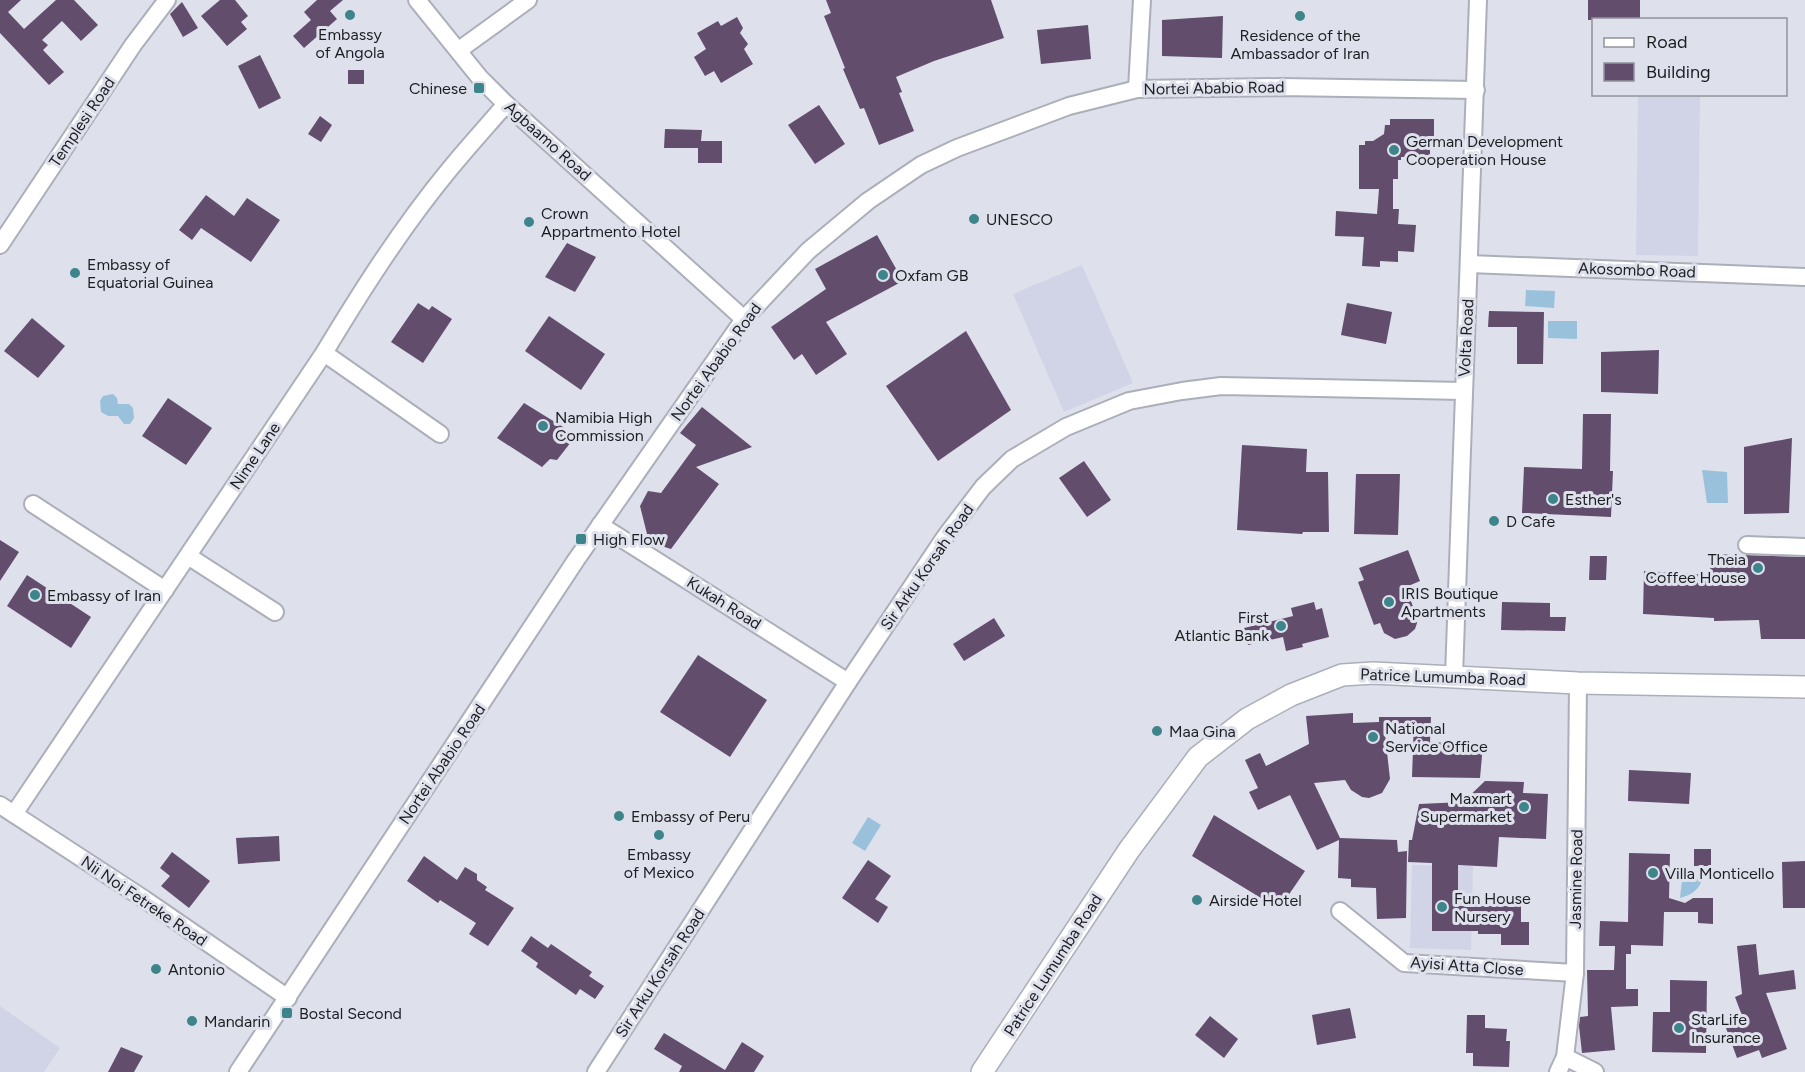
<svg xmlns="http://www.w3.org/2000/svg" width="1805" height="1072" viewBox="0 0 1805 1072" font-family="Figtree,sans-serif">
<rect width="100%" height="100%" fill="#dee1ec"/>
<g fill="#d0d4e6">
<path d="M1638,95H1700L1698,256L1636,255Z"/>
<path d="M1082,265L1133,383L1064,412L1013,294Z"/>
<path d="M1412,865L1473,866L1471,950L1410,948Z"/>
<path d="M0,1006L60,1048L44,1072H0Z"/>
</g>
<g fill="#9ac1dc">
<path d="M1526,290L1555,291L1554,308L1525,306Z"/>
<path d="M1548,321H1577V339L1548,338Z"/>
<path d="M113,394L117,398L118,404H129L133,408L134,418L130,424H124L118,416H108L101,412L100,401L103,396Z"/>
<path d="M1702,470L1727,472L1728,503H1707Z"/>
<path d="M868,817L881,825L865,851L852,843Z"/>
<path d="M1693,876L1702,881C1697,891 1691,895 1680,898L1682,880Z"/>
</g>
<g fill="#624d6d">
<path d="M0,0H21L8,12L24,29L56,0H74L98,25L81,41L62,21L42,40L48,45L43,50L64,72L49,85L0,33Z"/>
<path d="M220,0H235L248,16L241,22L247,29L227,46L201,16Z"/>
<path d="M317,0H343L330,11L337,19L304,48L293,36L311,20L304,12Z"/>
<path d="M826,0H991L1004,38L934,61L896,77L902,92L899,93L914,131L879,145L864,108L860,109L843,69L845,68L824,16L831,13Z"/>
<rect x="1588" y="0" width="52" height="20"/>
<path d="M182,2L198,28L183,37L170,14Z"/>
<path d="M1223,16L1222,58L1162,56V20Z"/>
<path d="M737,17L743,28L740,33L748,44L744,49L753,64L721,83L714,71L705,76L694,57L706,49L697,33L718,21L721,26Z"/>
<path d="M1088,25L1091,59L1041,64L1037,30Z"/>
<path d="M260,55L281,98L259,109L238,66Z"/>
<rect x="348" y="70" width="16" height="14"/>
<path d="M819,105L845,144L815,164L788,125Z"/>
<path d="M320,116L332,125L321,142L308,134Z"/>
<path d="M1390,119H1434V140H1430V155H1421V157H1401V160H1398V179H1393V209H1399L1398,224L1416,225L1414,252L1398,251V262L1380,261V267L1362,266L1364,237L1335,236L1336,211L1377,214L1379,189H1359V145H1365V141H1373L1384,134L1385,125H1390Z"/>
<path d="M665,129L702,130L701,141H722V163H698V148H664Z"/>
<path d="M206,195L234,216L247,198L280,220L251,262L201,228L192,240L179,230Z"/>
<path d="M877,235L903,281L826,322L847,354L816,375L802,354L794,360L771,327L826,289L815,269Z"/>
<path d="M567,243L596,257L575,292L545,277Z"/>
<path d="M418,303L429,310L432,306L452,319L423,363L391,342Z"/>
<path d="M1347,303L1392,312L1386,344L1341,335Z"/>
<path d="M1489,311L1544,312L1543,364H1517V327H1488Z"/>
<path d="M549,316L605,354L581,390L525,351Z"/>
<path d="M32,318L65,346L38,378L4,351Z"/>
<path d="M966,331L1011,410L938,461L886,386Z"/>
<path d="M1659,350L1658,394L1601,392V352Z"/>
<path d="M168,398L212,428L186,465L142,436Z"/>
<path d="M524,403L563,427L571,442L557,460L550,459L542,467L497,438Z"/>
<path d="M702,407L752,447L696,467L719,484L671,549L649,542L640,506L648,491L661,493L696,445L680,433Z"/>
<path d="M1583,414H1611L1610,471H1613L1611,517L1522,513L1524,467L1582,469Z"/>
<path d="M1792,438L1789,513L1744,514V447Z"/>
<path d="M1242,445L1307,449L1306,472H1328L1329,532H1303L1302,534L1237,530Z"/>
<path d="M1084,461L1111,500L1087,517L1059,478Z"/>
<path d="M1356,474H1400L1398,535L1354,534Z"/>
<path d="M0,540L19,552L0,581Z"/>
<path d="M1408,550L1420,581L1406,587L1417,618V623L1415,629L1407,636L1395,639L1384,633L1380,623L1374,625L1358,582L1364,580L1359,568Z"/>
<path d="M1711,554L1805,557V639H1761L1759,620L1714,621V618L1643,614L1644,571L1710,575Z"/>
<path d="M1590,556H1607L1606,580H1589Z"/>
<path d="M27,575L91,617L71,648L7,606Z"/>
<path d="M1314,602L1316,610L1322,608L1329,637L1302,644L1303,647L1286,651L1283,637L1248,645L1244,628L1293,616L1291,608Z"/>
<path d="M1502,602L1550,603V617H1566L1565,631L1501,630Z"/>
<path d="M994,618L1005,636L964,661L953,644Z"/>
<path d="M698,655L767,700L730,757L660,712Z"/>
<path d="M1353,713V723L1379,722V717H1431L1430,742L1483,745L1480,778L1412,777L1414,720L1409,734H1385L1390,779L1382,793L1369,798L1362,797L1351,790L1345,780L1314,783L1340,838L1397,840L1398,852L1407,851L1406,918L1377,919L1376,888L1351,887V879L1338,878L1339,840L1317,850L1290,795L1258,810L1249,792L1258,788L1245,760L1260,753L1266,766L1309,744L1306,716Z"/>
<path d="M1629,770L1691,773L1689,804L1628,801Z"/>
<path d="M1485,781L1524,782L1523,793L1548,794L1546,839L1499,837L1497,867L1458,865V906H1521V922H1529V945H1501V934H1478V931H1432V863L1408,862L1409,840H1412L1419,804L1463,802Z"/>
<path d="M1214,815L1305,871L1279,909L1192,856Z"/>
<path d="M279,836L280,861L238,864L236,838Z"/>
<rect x="1694" y="849" width="17" height="17"/>
<path d="M172,852L210,881L189,908L161,886L170,876L160,868Z"/>
<path d="M1629,853L1670,854L1669,898L1685,903L1693,898H1713V924L1698,923V912H1664L1663,946L1631,945V954H1626V989H1638V1006L1611,1007L1615,1050L1582,1053L1579,1026L1580,1017L1588,1016L1587,970H1614L1615,946H1599L1600,921L1628,922Z"/>
<path d="M424,856L457,880L465,867L477,874V880L487,887L485,890L514,908L488,946L469,934L476,923L440,900L438,903L407,881Z"/>
<path d="M868,860L891,876L875,899L888,907L878,923L842,898Z"/>
<path d="M1805,861V908H1783L1782,862Z"/>
<path d="M531,936L548,948L551,944L592,972L589,976L604,986L595,999L580,989L576,995L536,967L538,963L521,951Z"/>
<path d="M1756,944L1759,975L1794,970L1796,989L1766,993L1787,1049L1762,1058L1759,1050L1737,1058L1726,1028L1744,1021L1735,997L1742,994L1737,946Z"/>
<path d="M1670,980L1707,981L1706,1053L1652,1052L1653,1012H1670Z"/>
<path d="M1350,1008L1356,1038L1317,1045L1312,1015Z"/>
<path d="M1467,1015H1485V1028L1507,1029L1506,1041H1510L1509,1067L1473,1066V1053H1466Z"/>
<path d="M1210,1016L1238,1039L1224,1058L1195,1035Z"/>
<path d="M664,1033L725,1070L742,1042L764,1056L754,1072H679L682,1066L654,1049Z"/>
<path d="M121,1047L143,1056L134,1072H108Z"/>
</g>
<g fill="none" stroke-linecap="round" stroke-linejoin="round">
<defs>
<g id="minor">
<path d="M417,0L480,78L506,104L744,319"/>
<path d="M459,50L528,0"/>
<path d="M1137,89L1142,0"/>
<path d="M0,245L133,45L167,0"/>
<path d="M1469,264L1805,277"/>
<path d="M324,353L440,434"/>
<path d="M33,504L165,590"/>
<path d="M600,525L848,682"/>
<path d="M1747,545L1805,547"/>
<path d="M188,556L275,612"/>
<path d="M1454,676L1478,0"/>
<path d="M0,805L144,899L288,998"/>
<path d="M14,814L324,353C362,290 402,227 449,170C467,148 487,126 506,104"/>
<path d="M1340,911L1404,963L1575,973"/>
<path d="M1565,1057L1595,1072"/>
<path d="M238,1072L576,560L744,319L808,251L868,201L921,165L957,148L1069,106L1137,89L1281,87L1476,90"/>
<path d="M596,1072L848,682L945,537L983,487L1012,459L1066,427L1129,401L1182,391L1221,386L1463,391"/>
<path d="M1558,1072L1565,1057L1575,973L1578,683"/>
</g>
<path id="tertiary" d="M982,1072L1129,850L1198,757L1247,719L1291,695L1342,675L1373,673L1578,683L1805,687"/>
</defs>
<use href="#minor" stroke="#acafba" stroke-width="20"/>
<use href="#tertiary" stroke="#acafba" stroke-width="24"/>
<use href="#minor" stroke="#fff" stroke-width="16"/>
<use href="#tertiary" stroke="#fff" stroke-width="21"/>
</g>
<g fill="#3d858a" stroke="#dee1ec" stroke-width="2">
<circle cx="350" cy="15" r="6"/>
<circle cx="1300" cy="16" r="6"/>
<rect x="473" y="82" width="12" height="12" rx="3"/>
<circle cx="1394" cy="150" r="6"/>
<circle cx="974" cy="219" r="6"/>
<circle cx="529" cy="222" r="6"/>
<circle cx="75" cy="273" r="6"/>
<circle cx="883" cy="275" r="6"/>
<circle cx="543" cy="426" r="6"/>
<circle cx="1553" cy="499" r="6"/>
<circle cx="1494" cy="521" r="6"/>
<rect x="575" y="533" width="12" height="12" rx="3"/>
<circle cx="1758" cy="568" r="6"/>
<circle cx="35" cy="595" r="6"/>
<circle cx="1389" cy="602" r="6"/>
<circle cx="1281" cy="626" r="6"/>
<circle cx="1157" cy="731" r="6"/>
<circle cx="1373" cy="737" r="6"/>
<circle cx="1524" cy="807" r="6"/>
<circle cx="619" cy="816" r="6"/>
<circle cx="659" cy="835" r="6"/>
<circle cx="1653" cy="873" r="6"/>
<circle cx="1197" cy="900" r="6"/>
<circle cx="1442" cy="907" r="6"/>
<circle cx="156" cy="969" r="6"/>
<rect x="281" y="1007" width="12" height="12" rx="3"/>
<circle cx="192" cy="1021" r="6"/>
<circle cx="1679" cy="1028" r="6"/>
</g>
<g text-anchor="middle" dominant-baseline="central" stroke-width="6" stroke-linejoin="round" paint-order="stroke">
<g font-size="16" fill="#1d1e22" stroke="#dee1ec" text-anchor="start">
<text x="350" y="34" text-anchor="middle">Embassy<tspan x="350" dy="18">of Angola</tspan></text>
<text x="1300" y="35" text-anchor="middle">Residence of the<tspan x="1300" dy="18">Ambassador of Iran</tspan></text>
<text x="467" y="88" text-anchor="end">Chinese</text>
<text x="1406" y="141">German Development<tspan x="1406" dy="18">Cooperation House</tspan></text>
<text x="541" y="213">Crown<tspan x="541" dy="18">Appartmento Hotel</tspan></text>
<text x="986" y="219">UNESCO</text>
<text x="87" y="264">Embassy of<tspan x="87" dy="18">Equatorial Guinea</tspan></text>
<text x="895" y="275">Oxfam GB</text>
<text x="555" y="417">Namibia High<tspan x="555" dy="18">Commission</tspan></text>
<text x="1565" y="499">Esther's</text>
<text x="1506" y="521">D Cafe</text>
<text x="593" y="539">High Flow</text>
<text x="1746" y="559" text-anchor="end">Theia<tspan x="1746" dy="18">Coffee House</tspan></text>
<text x="1401" y="593">IRIS Boutique<tspan x="1401" dy="18">Apartments</tspan></text>
<text x="47" y="595">Embassy of Iran</text>
<text x="1269" y="617" text-anchor="end">First<tspan x="1269" dy="18">Atlantic Bank</tspan></text>
<text x="1385" y="728">National<tspan x="1385" dy="18">Service Office</tspan></text>
<text x="1169" y="731">Maa Gina</text>
<text x="1512" y="798" text-anchor="end">Maxmart<tspan x="1512" dy="18">Supermarket</tspan></text>
<text x="631" y="816">Embassy of Peru</text>
<text x="659" y="854" text-anchor="middle">Embassy<tspan x="659" dy="18">of Mexico</tspan></text>
<text x="1665" y="873">Villa Monticello</text>
<text x="1454" y="898">Fun House<tspan x="1454" dy="18">Nursery</tspan></text>
<text x="1209" y="900">Airside Hotel</text>
<text x="168" y="969">Antonio</text>
<text x="299" y="1013">Bostal Second</text>
<text x="1691" y="1019">StarLife<tspan x="1691" dy="18">Insurance</tspan></text>
<text x="204" y="1021">Mandarin</text>
</g>
<g font-size="16" fill="#1d1e22" stroke="#dee1ec">
<text transform="translate(1214 88) rotate(-1)">Nortei Ababio Road</text>
<text transform="translate(82 122) rotate(-56)">Templesi Road</text>
<text transform="translate(548 141) rotate(42)">Agbaamo Road</text>
<text transform="translate(1637 270) rotate(2)">Akosombo Road</text>
<text transform="translate(1466 338) rotate(-87)">Volta Road</text>
<text transform="translate(716 362) rotate(-54)">Nortei Ababio Road</text>
<text transform="translate(255 456) rotate(-56)">Nime Lane</text>
<text transform="translate(927 567) rotate(-55)">Sir Arku Korsah Road</text>
<text transform="translate(724 603) rotate(32)">Kukah Road</text>
<text transform="translate(1443 677) rotate(2)">Patrice Lumumba Road</text>
<text transform="translate(442 764) rotate(-56)">Nortei Ababio Road</text>
<text transform="translate(1576 879) rotate(-89)">Jasmine Road</text>
<text transform="translate(144 901) rotate(34)">Nii Noi Fetreke Road</text>
<text transform="translate(1053 965) rotate(-57)">Patrice Lumumba Road</text>
<text transform="translate(1467 966) rotate(4)">Ayisi Atta Close</text>
<text transform="translate(660 973) rotate(-57)">Sir Arku Korsah Road</text>
</g>
</g>
<rect x="1592" y="18" width="195" height="78" fill="#dee1ec" stroke="#91939b" stroke-width="1.5"/>
<rect x="1604" y="38" width="30" height="9" fill="#ffffff" stroke="#91939b" stroke-width="1.5"/>
<text x="1646" y="48" font-size="18" fill="#1d1e22">Road</text>
<rect x="1604" y="63" width="30" height="18" fill="#624d6d" stroke="#91939b" stroke-width="1.5"/>
<text x="1646" y="78" font-size="18" fill="#1d1e22">Building</text>
</svg>
